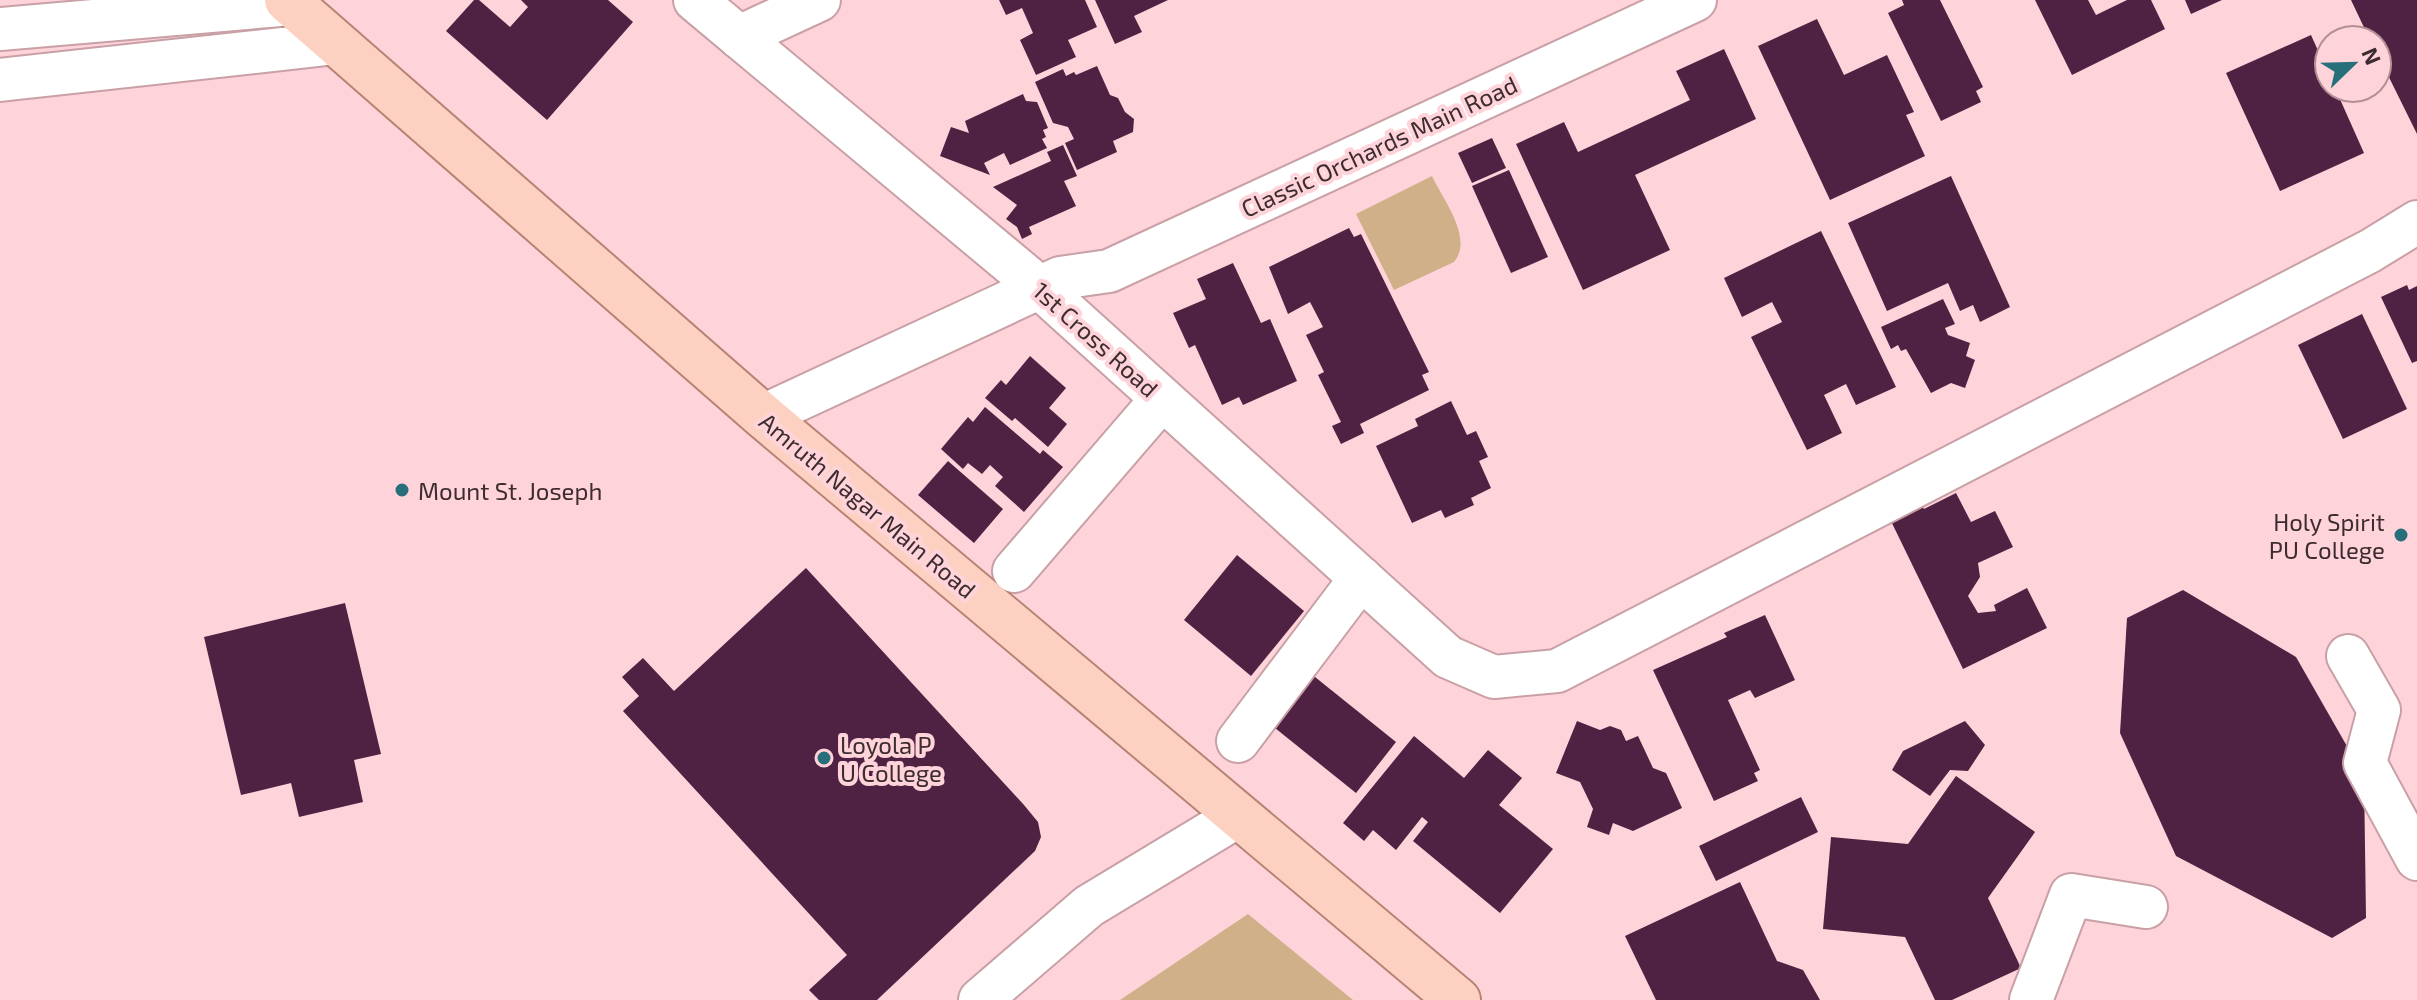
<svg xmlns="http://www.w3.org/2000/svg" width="2417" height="1000" viewBox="0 0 2417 1000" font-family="'Exo 2',sans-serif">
<rect width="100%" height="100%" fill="#fed3d9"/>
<g fill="#d0b089">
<path d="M1432,176C1443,200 1474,238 1454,262L1394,290L1356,214Z"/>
<path d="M1248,914L1353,1000H1120Z"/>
</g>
<g fill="#4f2244">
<path d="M474,0H479L510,27L528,7L521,0H608L633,22L547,120L446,31Z"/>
<path d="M999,0H1085L1097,27L1068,40L1076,57L1036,75L1020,40L1033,33L1022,8L1006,15Z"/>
<path d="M1095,0H1168L1134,16L1142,32L1115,44Z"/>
<path d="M1902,0H1940L1983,87L1976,91L1981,102L1941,121L1888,13L1904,5Z"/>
<path d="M2035,0H2088L2096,15L2127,0H2151L2165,29L2072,75Z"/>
<path d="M2185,0H2222L2191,14Z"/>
<path d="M2351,0H2417V134L2377,53V40H2370Z"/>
<path d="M1817,19L1844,75L1887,55L1914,112L1906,115L1925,156L1830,200L1758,46Z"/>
<path d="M2311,35L2329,75V88H2335L2364,153L2280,191L2226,73Z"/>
<path d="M1724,49L1756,119L1635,175L1670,250L1583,290L1516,144L1564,122L1578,152L1690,100L1676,71Z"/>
<path d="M1097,66L1110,95L1118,98L1125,112L1134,119L1133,132L1113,141L1117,152L1077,170L1065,143L1074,139L1068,127L1053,123L1035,82L1063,69L1066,76L1074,72L1076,75Z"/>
<path d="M1023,94L1026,101L1037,102L1048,128L1043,130L1046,137L1042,139L1047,148L1010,165L1004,153L984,163L990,175L940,156L951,127L969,133L965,121Z"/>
<path d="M1492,138L1506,168L1472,183L1458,153Z"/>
<path d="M1063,145L1077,176L1064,181L1076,206L1029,227L1032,234L1022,239L1017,227L1006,219L1017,205L993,187L1051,161L1047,152Z"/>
<path d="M1509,170L1548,257L1511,273L1472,186Z"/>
<path d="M1951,176L2010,307L1980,322L1973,305L1960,311L1948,283L1887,311L1848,223Z"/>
<path d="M1349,228L1354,237L1361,234L1429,372L1422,375L1429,390L1360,424L1364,433L1341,444L1332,426L1341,422L1318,375L1324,372L1306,335L1323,327L1310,302L1288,314L1269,267Z"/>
<path d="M1821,231L1896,387L1856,405L1846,384L1824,395L1842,433L1807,450L1751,337L1782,322L1772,302L1742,317L1724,278Z"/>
<path d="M1233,263L1261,323L1270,319L1297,381L1243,405L1239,397L1222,405L1195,345L1189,348L1173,313L1206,299L1197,279Z"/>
<path d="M2407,285L2409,290L2417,286V361L2412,363L2381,297Z"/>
<path d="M1943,299L1955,324L1945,328L1948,335L1970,343L1966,356L1975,360L1965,388L1951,383L1931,393L1906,349L1901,351L1898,345L1891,349L1881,327Z"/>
<path d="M2362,314L2407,409L2343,439L2298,345Z"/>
<path d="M1030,356L1066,388L1049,408L1067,424L1048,447L1015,418L1012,421L985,398L1001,380L1006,385Z"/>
<path d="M1451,401L1467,435L1476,431L1488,457L1479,461L1491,488L1471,498L1474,505L1445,518L1441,510L1412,523L1376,446L1418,426L1415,419Z"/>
<path d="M985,407L1040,454L1043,450L1063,467L1024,512L995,486L1003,477L990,465L982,474L968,463L963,469L941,449L968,417L973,422Z"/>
<path d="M948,461L1003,509L974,543L918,495Z"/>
<path d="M1956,493L1971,522L1995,511L2013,547L1978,563L1980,577L1968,596L1978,613L1996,611L1994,605L2027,588L2047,628L1963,669L1888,515L1919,500L1924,509Z"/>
<path d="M1237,555L1304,611L1251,676L1184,620Z"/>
<path d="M806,568L1024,805L1038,822L1041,837L1035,851L877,1000H819L809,990L847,955L623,711L639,696L622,677L643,658L674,691Z"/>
<path d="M2183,590L2296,657L2364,776L2366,918L2332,938L2176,856L2120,733L2127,618Z"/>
<path d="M345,603L381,754L354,760L363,802L299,817L291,783L241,795L204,637Z"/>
<path d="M1765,615L1795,680L1755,698L1750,690L1728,700L1760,770L1754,773L1758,781L1714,801L1653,670L1727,637L1724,633Z"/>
<path d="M1310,673L1396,742L1356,793L1270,724Z"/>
<path d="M1577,721L1600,730L1610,726L1621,730L1626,741L1638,736L1653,768L1666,773L1682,808L1633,831L1613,823L1609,835L1587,827L1593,809L1580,782L1556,773Z"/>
<path d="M1965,721L1985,745L1968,771L1950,770L1930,796L1892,770L1903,751Z"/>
<path d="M1414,736L1464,778L1488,750L1522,778L1499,805L1553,849L1500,913L1413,841L1428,822L1422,817L1396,850L1373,830L1364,841L1343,823Z"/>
<path d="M1956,776L2035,832L1988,898L2021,968L1952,1000H1935L1905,937L1823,929L1831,837L1908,844Z"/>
<path d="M1801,797L1818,832L1716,881L1699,846Z"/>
<path d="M1740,882L1777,961L1803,970L1820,1000H1656L1625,936Z"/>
</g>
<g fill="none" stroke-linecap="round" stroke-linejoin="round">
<defs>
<g id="minor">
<path d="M695,0L1039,287L1448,657L1494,677L1557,671L2370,251L2417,222"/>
<path d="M0,29L292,4"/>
<path d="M739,37L819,0"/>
<path d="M0,80L336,43"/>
<path d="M763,416L1060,278L1109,271L1695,0"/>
<path d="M1014,571L1162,399"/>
<path d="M2348,656L2379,710L2365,763L2417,859"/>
<path d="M1238,741L1361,578"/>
<path d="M980,1000L1089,906L1238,816"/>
<path d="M2031,1000L2071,895L2146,907"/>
</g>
<path id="major" d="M287,0L763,416L1458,1000"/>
</defs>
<use href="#minor" stroke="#c8a0a6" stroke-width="46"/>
<use href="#major" stroke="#b88374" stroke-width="48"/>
<use href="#minor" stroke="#fff" stroke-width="42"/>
<use href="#major" stroke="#fcd1c2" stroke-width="44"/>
</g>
<g fill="#276f7b" stroke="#fed3d9" stroke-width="3">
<circle cx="402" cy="490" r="8"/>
<circle cx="2401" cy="535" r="8"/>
<circle cx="824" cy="758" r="8"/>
</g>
<g text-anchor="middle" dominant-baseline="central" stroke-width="8" stroke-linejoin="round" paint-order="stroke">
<g font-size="24" fill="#3d2c2f" stroke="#fed3d9">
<text transform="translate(1379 146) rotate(-25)">Classic Orchards Main Road</text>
<text transform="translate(1096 339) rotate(42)">1st Cross Road</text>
<text transform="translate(868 505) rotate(40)">Amruth Nagar Main Road</text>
</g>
<g font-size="24" fill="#3d2c2f" stroke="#fed3d9" text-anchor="start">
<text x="418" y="490">Mount St. Joseph</text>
<text x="2385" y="521" text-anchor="end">Holy Spirit<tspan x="2385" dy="28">PU College</tspan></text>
<text x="840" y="744">Loyola P<tspan x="840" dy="28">U College</tspan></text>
</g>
</g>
<g transform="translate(2353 64) rotate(67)"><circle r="38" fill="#fed3d9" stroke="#b19095" stroke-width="2"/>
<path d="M0-6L14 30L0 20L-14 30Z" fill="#276f7b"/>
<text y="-12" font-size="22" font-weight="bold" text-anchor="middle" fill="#3d2c2f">N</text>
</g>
</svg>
